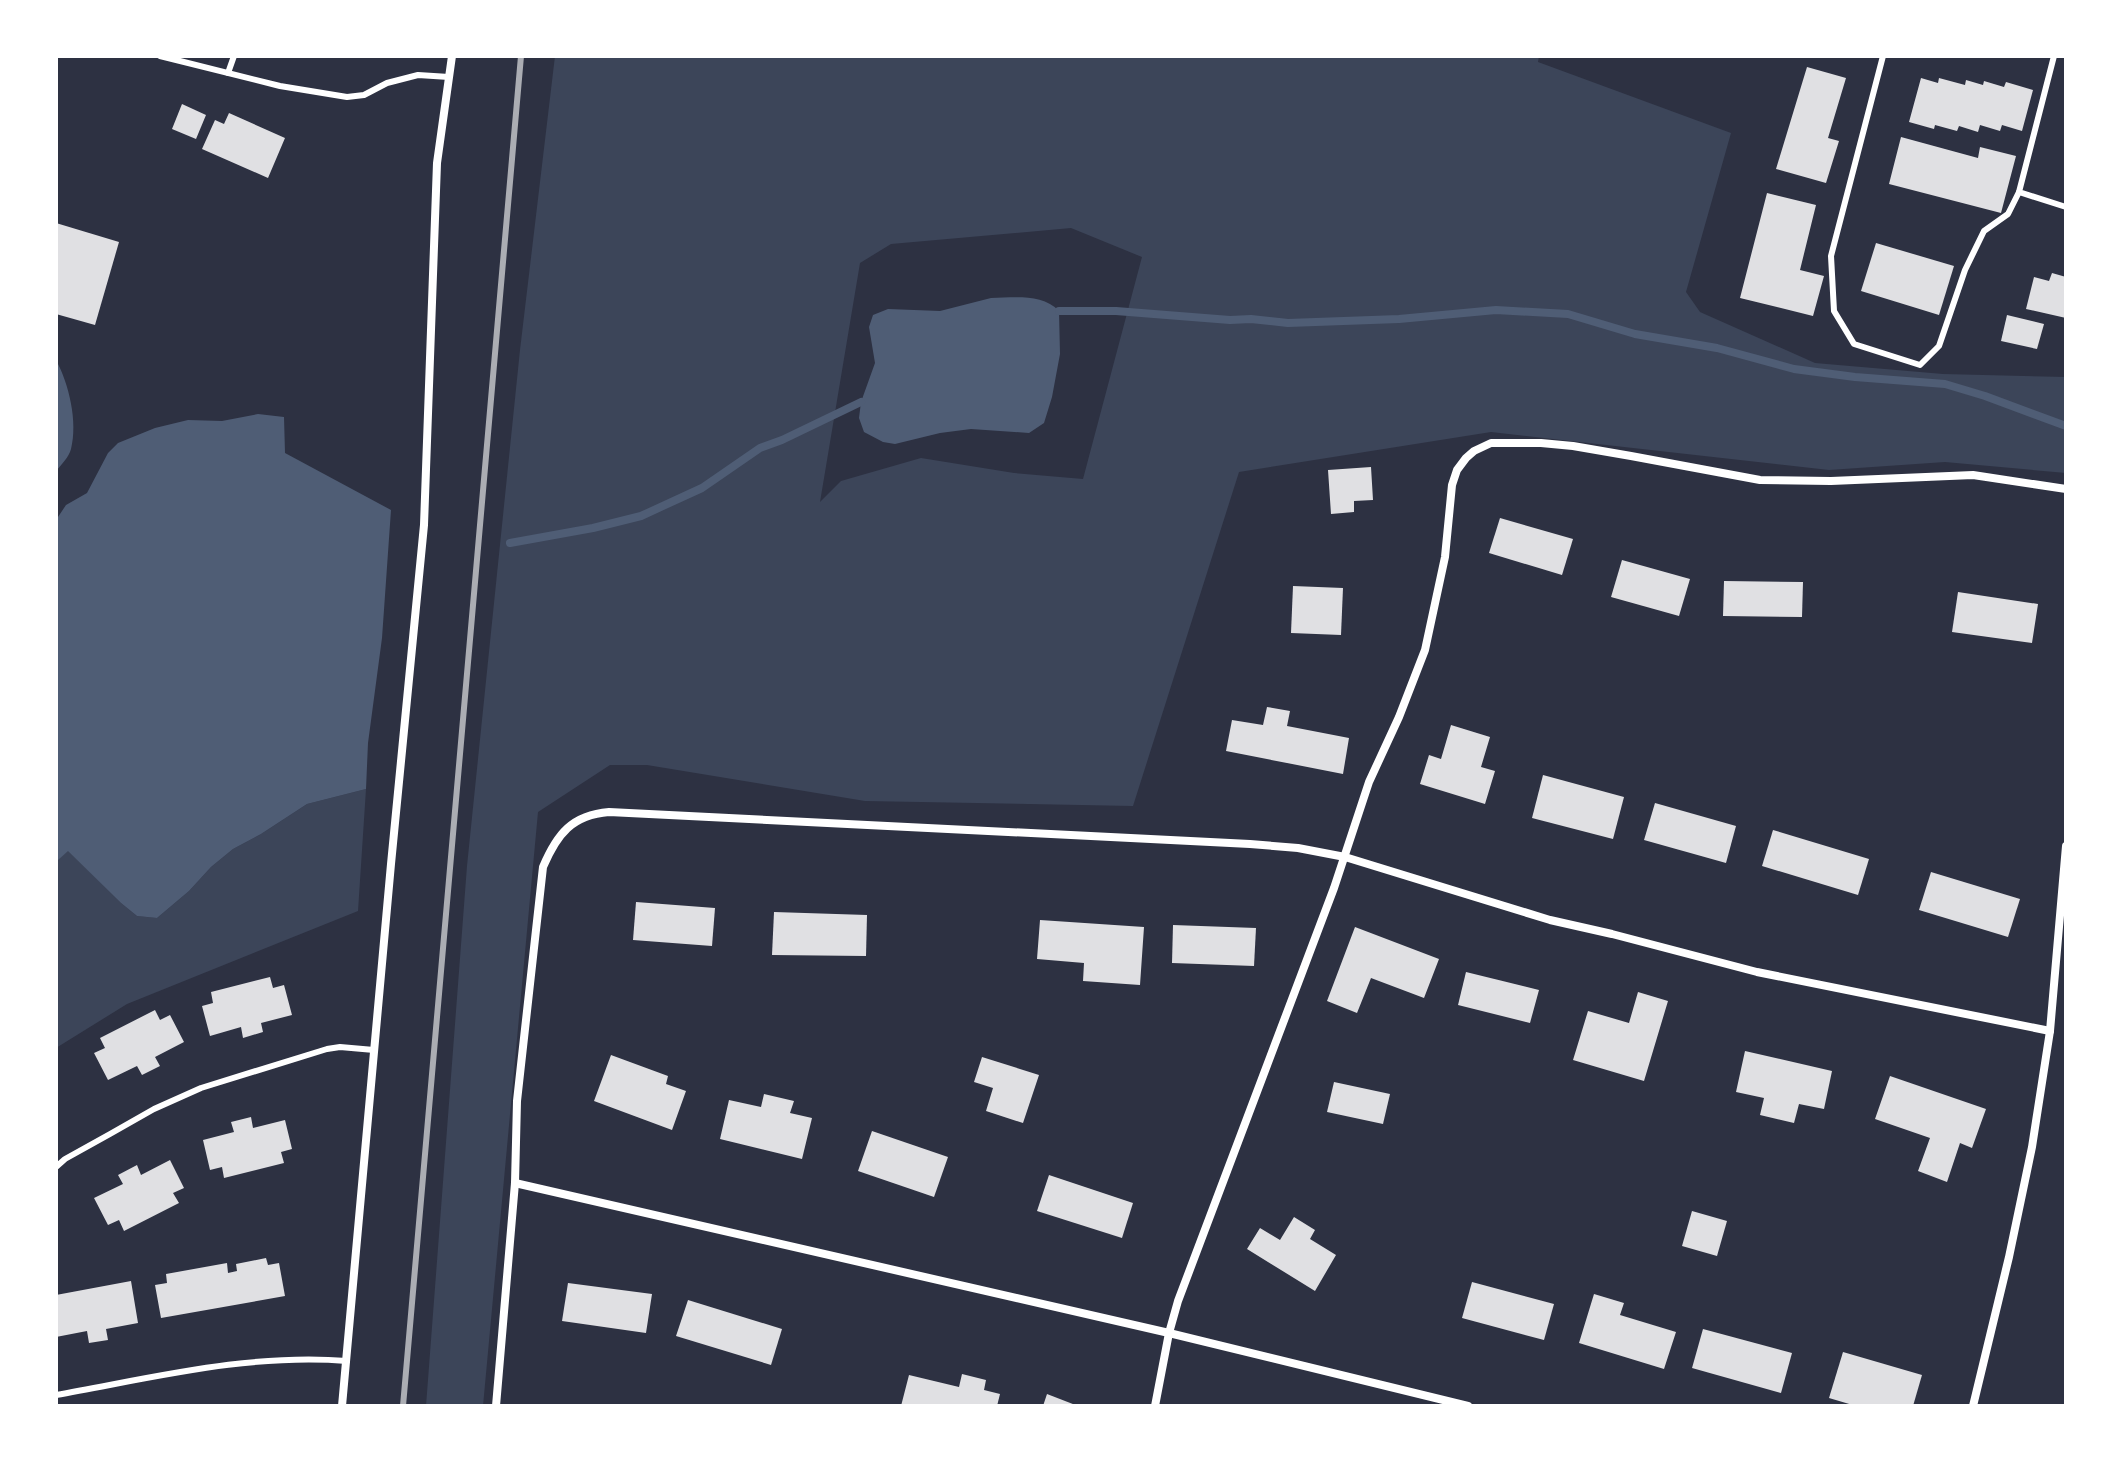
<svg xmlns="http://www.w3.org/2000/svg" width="2122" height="1462" viewBox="0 0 2122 1462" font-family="Overpass,sans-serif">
<rect width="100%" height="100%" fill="#2d3142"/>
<g fill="#3c4559" fill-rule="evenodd">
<path d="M555,56H1539L1538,62L1731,133L1686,292L1700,312L1815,363L1943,374L2066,377V473L1945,462L1829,470L1491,432L1239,472L1133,806L865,801L647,765H610L538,812L483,1406H426L467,866L520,350ZM1071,228L1142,257L1083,479L1014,473L921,458L841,481L820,502L860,263L891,244Z"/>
<path d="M366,789L358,911L127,1004L56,1048V862L68,850L121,903L137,916L157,918L189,891L211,867L233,849L261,834L307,804Z"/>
</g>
<g fill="#4f5d75">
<path d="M991,298C1013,298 1042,293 1059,311L1060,354L1052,397L1044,423L1029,433L971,429L940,433L895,444L883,442L864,432L859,418L861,402L875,363L869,327L873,315L888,309L940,311Z"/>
<path d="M56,360C69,384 78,422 71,449C69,457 61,465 56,471Z"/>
<path d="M258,414L284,417L285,453L391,510L382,638L368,743L366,789L307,804L261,834L233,849L211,867L189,891L157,918L137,916L121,903L68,851L56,862V520L66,505L87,493L108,453L118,443L155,428L188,420L222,421Z"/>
</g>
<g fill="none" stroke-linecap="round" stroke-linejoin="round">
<g stroke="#4f5d75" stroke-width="8">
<path d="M1059,311H1116L1230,320L1251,319L1288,323L1399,319L1496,310L1568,314L1635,334L1717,348L1794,369L1855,377L1945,384L1985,396L2066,426"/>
<path d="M510,543L593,528L641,516L702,488L760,448L782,440L861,402"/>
</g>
</g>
<g fill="#e0e0e3">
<path d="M1807,67L1846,78L1828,138L1839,141L1826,183L1776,169Z"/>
<path d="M1921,78L1938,83L1939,78L1965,85L1966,80L1983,85L1984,81L2004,87L2006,82L2033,90L2022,131L2002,125L2000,131L1980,125L1978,132L1959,126L1957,131L1935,125L1934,129L1909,122Z"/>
<path d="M182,104L206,115L196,139L172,129Z"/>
<path d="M229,113L285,138L268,178L202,149L215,120L224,124Z"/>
<path d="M1901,137L1978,158L1980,147L2016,156L2001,213L1889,184Z"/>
<path d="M1767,193L1816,205L1800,270L1824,276L1813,316L1740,298Z"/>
<path d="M56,223L119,242L95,325L56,314Z"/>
<path d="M1876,243L1954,266L1939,315L1861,291Z"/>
<path d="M2052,273L2066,277V318L2026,309L2034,277L2049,281Z"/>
<path d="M2007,315L2044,324L2037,349L2001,341Z"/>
<path d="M1371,467L1373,500L1354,501V512L1331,514L1328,470Z"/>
<path d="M1500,518L1573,539L1562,575L1489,553Z"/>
<path d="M1622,560L1690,579L1679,616L1611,597Z"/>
<path d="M1724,581L1803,582L1802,617L1723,616Z"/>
<path d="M1293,586L1343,588L1341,635L1291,633Z"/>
<path d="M1958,592L2038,604L2032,643L1952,632Z"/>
<path d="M1267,707L1290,711L1287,726L1349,738L1343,774L1226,751L1232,720L1263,725Z"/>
<path d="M1451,725L1490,737L1481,767L1495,771L1485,804L1420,784L1429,755L1441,759Z"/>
<path d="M1543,775L1624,797L1613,839L1532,818Z"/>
<path d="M1655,803L1736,826L1726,863L1644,840Z"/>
<path d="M1773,830L1869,859L1858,895L1762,866Z"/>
<path d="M1931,872L2020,899L2008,937L1919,910Z"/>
<path d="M636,902L715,908L712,946L633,940Z"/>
<path d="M774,912L867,915L866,956L772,955Z"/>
<path d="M1040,920L1144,927L1140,985L1083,981L1084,963L1037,959Z"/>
<path d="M1173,925L1256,928L1254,966L1172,963Z"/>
<path d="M1355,927L1439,959L1424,998L1371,978L1357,1013L1327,1001Z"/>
<path d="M1466,972L1539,990L1530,1023L1458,1005Z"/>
<path d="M270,977L273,988L284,985L292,1015L261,1023L263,1032L243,1038L241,1027L210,1036L202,1006L213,1003L211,992Z"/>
<path d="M1638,992L1668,1001L1644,1081L1573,1060L1588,1011L1629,1023Z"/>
<path d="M155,1010L160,1020L170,1015L184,1042L155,1057L160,1066L142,1075L137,1066L108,1080L94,1053L105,1048L100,1038Z"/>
<path d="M1745,1051L1832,1071L1824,1109L1799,1104L1794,1123L1760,1115L1764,1098L1736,1092Z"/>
<path d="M611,1055L668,1076L666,1084L686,1091L672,1130L594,1101Z"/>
<path d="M982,1057L1039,1075L1023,1123L986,1111L993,1088L974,1082Z"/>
<path d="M1890,1076L1986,1109L1972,1148L1960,1143L1947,1182L1918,1171L1930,1138L1875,1119Z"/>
<path d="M1334,1082L1390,1094L1383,1124L1327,1112Z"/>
<path d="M764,1094L794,1101L790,1113L812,1118L802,1159L720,1139L729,1100L761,1107Z"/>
<path d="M251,1117L253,1128L285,1120L292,1149L281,1152L284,1163L224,1178L222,1167L210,1170L203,1140L234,1132L231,1122Z"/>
<path d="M872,1131L948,1157L934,1197L858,1171Z"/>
<path d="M170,1160L184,1188L173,1193L179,1203L124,1231L119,1220L108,1225L94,1198L123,1184L118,1175L137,1165L141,1175Z"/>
<path d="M1049,1175L1133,1203L1122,1238L1037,1211Z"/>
<path d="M1692,1211L1727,1221L1717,1256L1682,1246Z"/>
<path d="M1294,1217L1315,1230L1310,1239L1336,1255L1315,1291L1247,1249L1260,1228L1280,1240Z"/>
<path d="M266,1258L268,1265L279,1263L285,1296L161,1318L155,1285L167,1283L166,1274L227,1263L228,1273L237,1271L236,1264Z"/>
<path d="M131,1281L138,1323L106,1329L108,1340L89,1343L87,1331L56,1337V1295Z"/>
<path d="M1472,1282L1554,1304L1544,1340L1462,1318Z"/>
<path d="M568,1283L652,1294L646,1333L562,1321Z"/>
<path d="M1594,1294L1624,1303L1620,1315L1676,1332L1664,1369L1579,1343Z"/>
<path d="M688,1300L782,1329L771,1365L676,1336Z"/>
<path d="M1703,1329L1792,1353L1781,1393L1692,1368Z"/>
<path d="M1843,1352L1922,1375L1913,1406H1856L1829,1398Z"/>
<path d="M962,1374L986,1380L984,1390L1000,1394L997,1406H901L909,1375L959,1387Z"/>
<path d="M1047,1394L1078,1406H1043Z"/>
</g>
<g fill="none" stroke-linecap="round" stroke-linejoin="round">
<g stroke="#fff" stroke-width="6">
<path d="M160,56L280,86L347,97L364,95L387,83L418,75L449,77"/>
<path d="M1883,56L1831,256L1834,311L1854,344L1920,365L1939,346L1965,270L1984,231L2008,214L2019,192"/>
<path d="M2054,56L2019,192L2066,207"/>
<path d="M228,73L234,56"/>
<path d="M56,1167L65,1159L110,1134L154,1109L201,1088L327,1049L340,1047L374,1050"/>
<path d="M56,1395C152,1378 249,1353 347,1361"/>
</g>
<g stroke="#fff" stroke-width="8">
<path d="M515,1183L1169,1333L1468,1406"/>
<path d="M342,1406L391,864L424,525L437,163L452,56"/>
<path d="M496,1406L515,1183L517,1101L543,867C557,834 572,815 609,812L1250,844L1298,848L1345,857L1550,920L1612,934L1757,972L2050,1031"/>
<path d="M1155,1406L1169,1333L1178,1301L1334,888L1369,782L1399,717L1425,650L1445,557L1452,485L1457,470L1466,458L1474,451L1491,443H1541L1573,446L1631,456L1760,480L1831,481L1973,475L2066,489"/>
<path d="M1973,1406L2009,1257L2032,1147L2050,1031L2066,846"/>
</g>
<path stroke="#abadb3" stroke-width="6" d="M403,1406L521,56"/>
</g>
<rect width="2122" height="1462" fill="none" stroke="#ffffff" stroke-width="116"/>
</svg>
